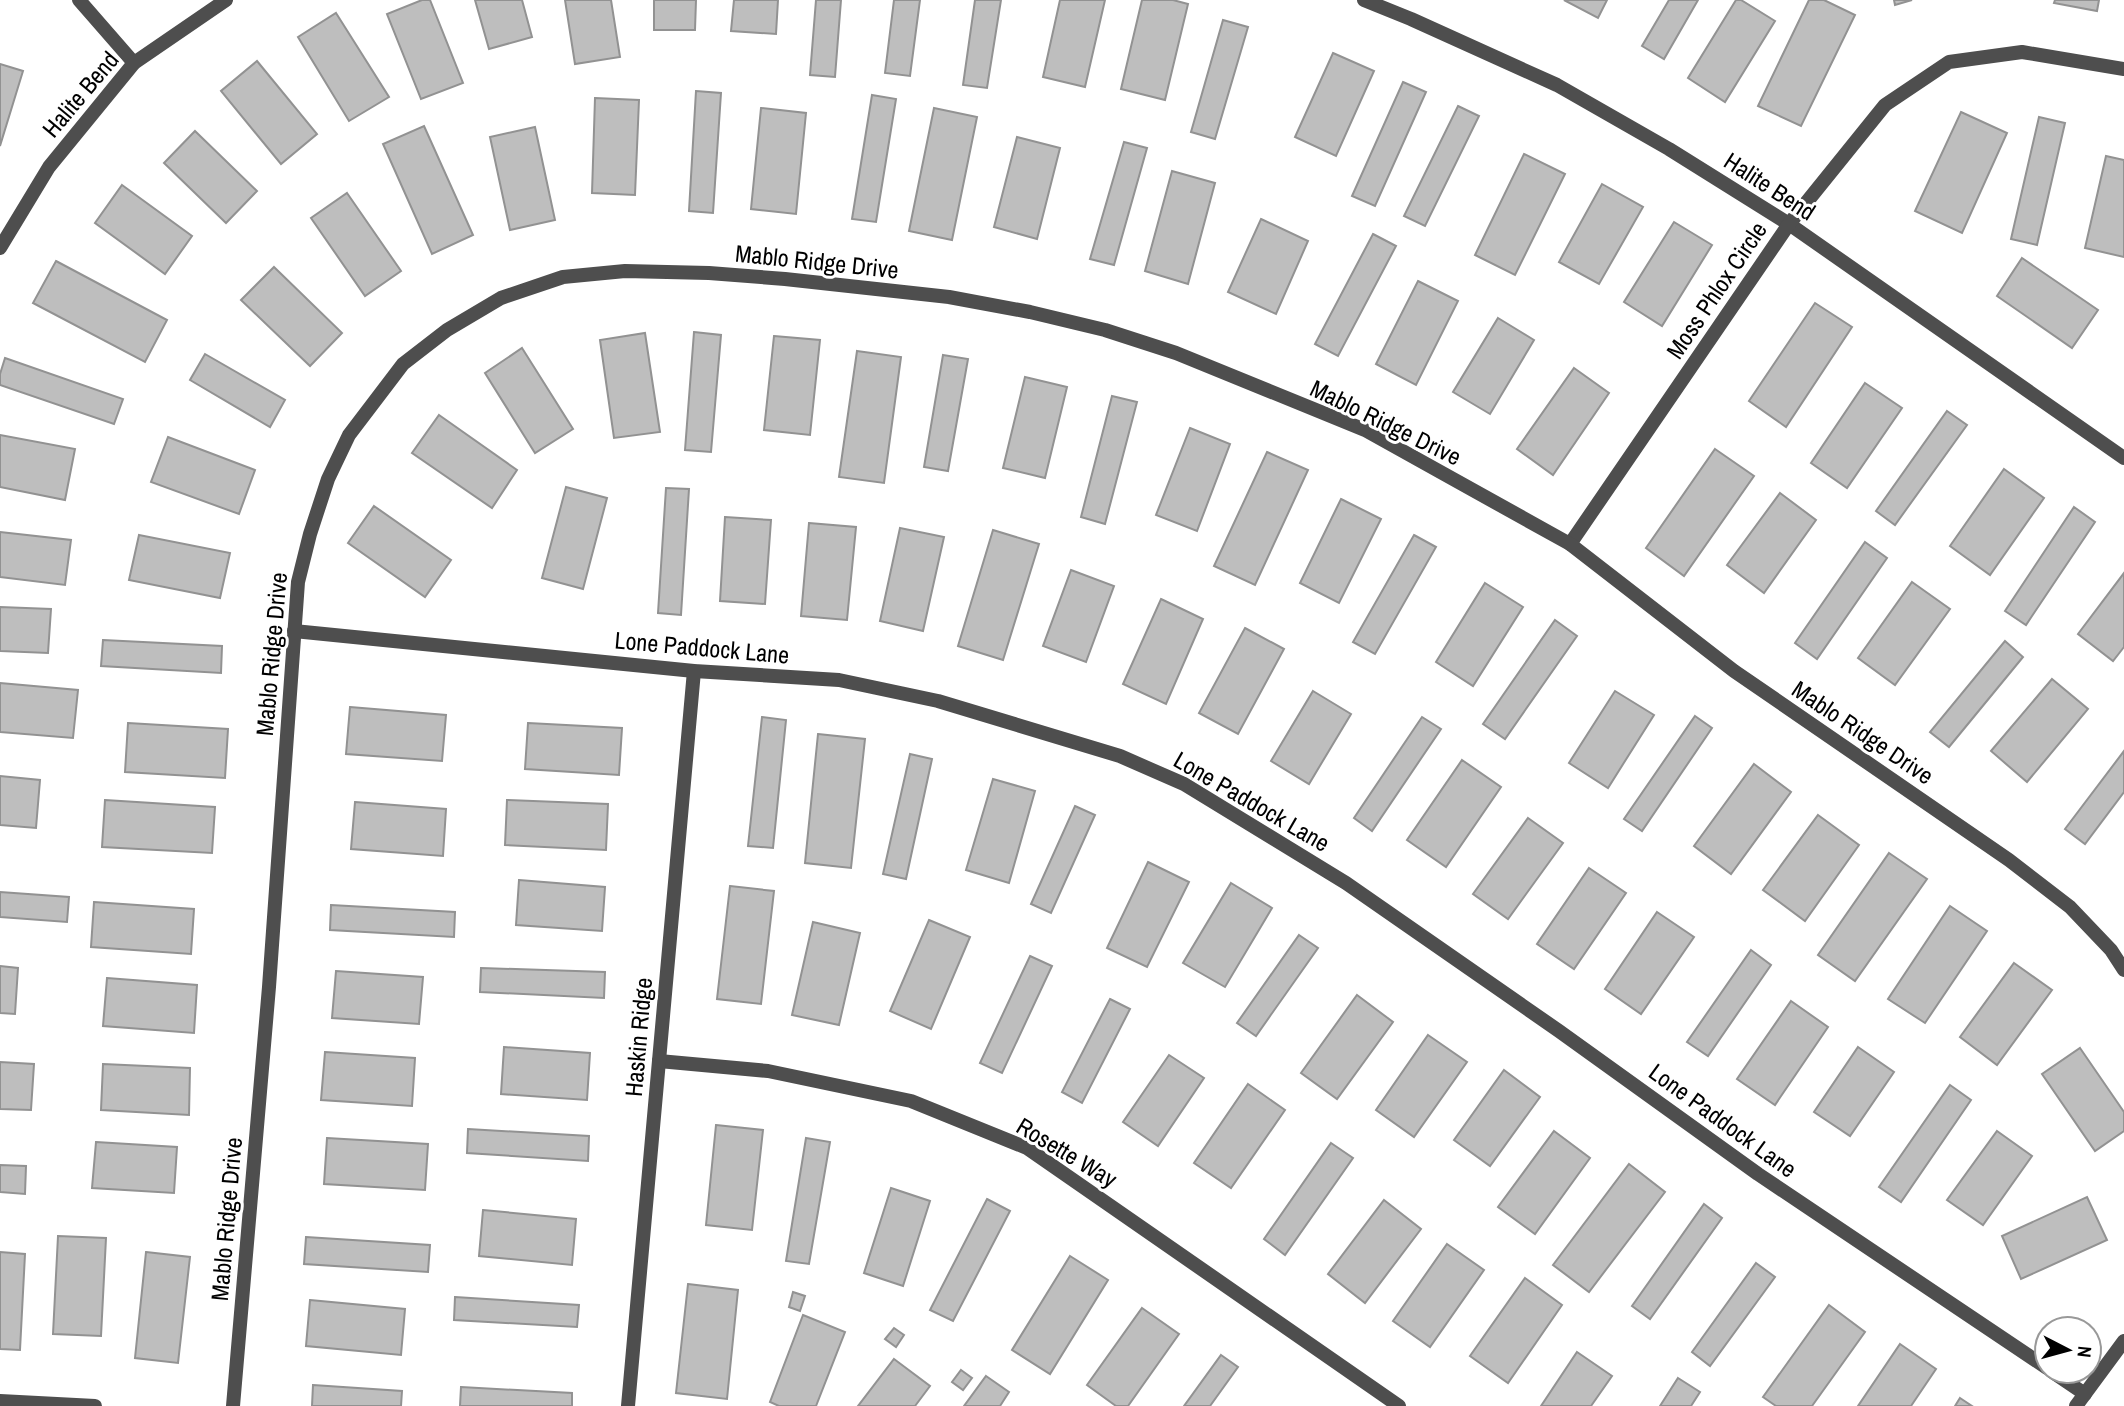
<svg xmlns="http://www.w3.org/2000/svg" width="2124" height="1406" viewBox="0 0 2124 1406" font-family="'Archivo Narrow',sans-serif">
<rect width="100%" height="100%" fill="#fff"/>
<g fill="#bebebe" stroke="#929292" stroke-width="2">
<path d="M422,0H430L463,83L421,99L387,14Z"/>
<path d="M475,0H522L532,37L489,49Z"/>
<path d="M565,0H611L620,57L575,64Z"/>
<path d="M654,0H696L695,30H654Z"/>
<path d="M734,0H778L776,34L731,31Z"/>
<path d="M816,0H841L835,77L810,75Z"/>
<path d="M894,0H920L910,76L885,73Z"/>
<path d="M975,0H1001L987,88L963,85Z"/>
<path d="M1060,0H1105L1085,87L1043,77Z"/>
<path d="M1142,0H1173L1188,4L1165,100L1121,89Z"/>
<path d="M1564,0H1607L1598,18Z"/>
<path d="M1669,0H1698L1664,59L1642,46Z"/>
<path d="M1736,0H1741L1775,21L1725,102L1688,78Z"/>
<path d="M1809,0H1824L1855,15L1801,126L1758,106Z"/>
<path d="M1894,0H1912L1895,5Z"/>
<path d="M2055,0H2099L2097,11L2054,3Z"/>
<path d="M336,13L389,97L349,121L298,37Z"/>
<path d="M1223,20L1248,27L1215,139L1191,132Z"/>
<path d="M1333,53L1374,71L1336,156L1295,137Z"/>
<path d="M257,61L317,134L281,164L221,91Z"/>
<path d="M0,64L23,71L0,146Z"/>
<path d="M1403,82L1426,92L1375,206L1352,196Z"/>
<path d="M696,91L721,93L713,213L689,211Z"/>
<path d="M872,95L896,99L876,222L852,219Z"/>
<path d="M595,98L639,100L635,195L592,193Z"/>
<path d="M1458,106L1479,116L1425,226L1404,216Z"/>
<path d="M761,108L806,113L796,214L751,209Z"/>
<path d="M934,108L977,117L952,240L909,231Z"/>
<path d="M1961,112L2007,133L1962,233L1915,211Z"/>
<path d="M2039,117L2065,123L2037,245L2011,239Z"/>
<path d="M424,126L473,235L432,254L383,144Z"/>
<path d="M535,127L555,220L510,230L490,137Z"/>
<path d="M195,131L257,191L226,223L164,163Z"/>
<path d="M1017,137L1060,148L1037,239L994,227Z"/>
<path d="M1124,142L1147,148L1114,265L1090,259Z"/>
<path d="M1524,154L1565,174L1515,275L1475,255Z"/>
<path d="M2106,156L2124,160V257L2085,248Z"/>
<path d="M1172,171L1215,183L1188,284L1145,271Z"/>
<path d="M1602,184L1643,207L1599,284L1559,262Z"/>
<path d="M122,185L192,236L165,274L95,223Z"/>
<path d="M347,193L401,271L365,296L311,218Z"/>
<path d="M1261,219L1308,241L1276,314L1228,292Z"/>
<path d="M1674,222L1712,245L1662,326L1624,302Z"/>
<path d="M1373,234L1396,246L1338,356L1315,344Z"/>
<path d="M2022,258L2098,310L2072,348L1997,296Z"/>
<path d="M56,261L167,320L145,362L33,303Z"/>
<path d="M274,267L342,333L310,366L241,300Z"/>
<path d="M1418,281L1458,301L1416,385L1376,364Z"/>
<path d="M1815,303L1852,327L1786,427L1749,401Z"/>
<path d="M1498,318L1534,340L1490,414L1453,392Z"/>
<path d="M694,332L721,335L711,452L685,450Z"/>
<path d="M645,333L660,432L614,438L600,340Z"/>
<path d="M774,336L820,340L810,435L764,430Z"/>
<path d="M522,348L573,429L535,453L485,373Z"/>
<path d="M857,351L901,357L884,483L839,477Z"/>
<path d="M205,354L285,400L270,427L190,380Z"/>
<path d="M943,355L968,359L948,471L924,467Z"/>
<path d="M5,358L123,399L114,424L0,385V374Z"/>
<path d="M1574,368L1609,393L1553,475L1517,449Z"/>
<path d="M1025,377L1067,387L1045,478L1003,468Z"/>
<path d="M1865,383L1902,408L1847,488L1811,463Z"/>
<path d="M1112,396L1137,402L1105,524L1081,517Z"/>
<path d="M1947,411L1967,425L1895,525L1876,511Z"/>
<path d="M439,415L517,470L492,508L412,453Z"/>
<path d="M1190,428L1230,444L1197,531L1156,515Z"/>
<path d="M0,435L75,449L65,500L0,487Z"/>
<path d="M168,437L255,470L239,514L151,482Z"/>
<path d="M1715,449L1754,476L1684,576L1646,548Z"/>
<path d="M1267,452L1308,470L1255,585L1214,566Z"/>
<path d="M2004,469L2044,498L1990,575L1950,546Z"/>
<path d="M566,487L607,498L583,589L542,578Z"/>
<path d="M666,488L689,489L681,615L658,613Z"/>
<path d="M1780,493L1816,520L1764,593L1727,565Z"/>
<path d="M1341,499L1381,519L1339,603L1300,583Z"/>
<path d="M374,506L451,560L425,597L348,543Z"/>
<path d="M2074,507L2095,522L2026,625L2005,611Z"/>
<path d="M725,517L771,520L765,604L720,601Z"/>
<path d="M809,523L856,527L847,620L801,616Z"/>
<path d="M900,528L944,537L923,631L880,621Z"/>
<path d="M993,530L1039,544L1003,660L958,646Z"/>
<path d="M0,532L71,540L65,585L0,577Z"/>
<path d="M139,535L230,553L220,598L129,580Z"/>
<path d="M1414,535L1436,547L1375,654L1353,642Z"/>
<path d="M1865,542L1887,558L1817,659L1795,643Z"/>
<path d="M1071,570L1114,586L1086,662L1043,646Z"/>
<path d="M2124,573V647L2113,661L2078,634Z"/>
<path d="M1912,582L1950,609L1895,685L1858,658Z"/>
<path d="M1485,583L1523,607L1473,686L1436,662Z"/>
<path d="M1161,599L1203,619L1166,704L1123,684Z"/>
<path d="M0,607L51,609L48,653L0,651Z"/>
<path d="M1555,620L1577,636L1505,739L1483,724Z"/>
<path d="M1245,628L1284,649L1238,734L1199,713Z"/>
<path d="M103,640L222,646L221,673L101,666Z"/>
<path d="M2005,641L2023,657L1949,747L1930,732Z"/>
<path d="M2052,679L2088,709L2027,782L1991,751Z"/>
<path d="M0,683L78,690L73,738L0,732Z"/>
<path d="M1313,691L1351,714L1309,784L1271,761Z"/>
<path d="M1615,691L1654,715L1608,788L1569,763Z"/>
<path d="M350,707L446,715L442,761L346,754Z"/>
<path d="M1695,716L1712,728L1642,831L1624,819Z"/>
<path d="M762,717L786,720L773,848L748,846Z"/>
<path d="M1422,717L1441,729L1372,831L1354,818Z"/>
<path d="M128,723L228,729L225,778L125,772Z"/>
<path d="M528,723L622,728L619,775L525,769Z"/>
<path d="M818,734L865,739L851,868L805,863Z"/>
<path d="M2124,751V792L2085,844L2065,829Z"/>
<path d="M910,754L932,759L906,879L883,874Z"/>
<path d="M1462,760L1501,787L1446,867L1407,840Z"/>
<path d="M1754,764L1791,792L1731,874L1694,846Z"/>
<path d="M0,776L40,780L36,828L0,825Z"/>
<path d="M993,779L1035,791L1009,883L966,870Z"/>
<path d="M105,800L215,807L212,853L102,847Z"/>
<path d="M507,800L608,804L606,850L505,845Z"/>
<path d="M355,802L446,809L443,856L351,849Z"/>
<path d="M1075,806L1095,815L1051,913L1031,904Z"/>
<path d="M1818,815L1859,845L1805,921L1763,890Z"/>
<path d="M1528,818L1563,843L1508,919L1473,894Z"/>
<path d="M1889,853L1927,879L1855,981L1818,955Z"/>
<path d="M1148,862L1189,882L1147,967L1107,948Z"/>
<path d="M1589,868L1626,893L1574,969L1537,944Z"/>
<path d="M519,880L605,887L602,931L516,925Z"/>
<path d="M1231,883L1272,908L1225,987L1183,963Z"/>
<path d="M730,886L774,891L761,1004L717,999Z"/>
<path d="M0,892L69,897L67,922L0,917Z"/>
<path d="M94,902L194,909L191,954L91,947Z"/>
<path d="M331,905L455,912L454,937L330,930Z"/>
<path d="M1950,906L1987,931L1925,1023L1888,999Z"/>
<path d="M1657,912L1694,937L1641,1014L1605,989Z"/>
<path d="M929,920L970,937L931,1029L890,1011Z"/>
<path d="M813,922L860,933L839,1025L792,1015Z"/>
<path d="M1299,935L1318,948L1256,1036L1237,1023Z"/>
<path d="M1751,950L1771,965L1708,1056L1687,1042Z"/>
<path d="M1030,956L1052,966L1002,1073L980,1063Z"/>
<path d="M2014,963L2052,990L1997,1065L1960,1037Z"/>
<path d="M0,966L18,968L15,1014L0,1013Z"/>
<path d="M481,968L605,972L604,998L480,992Z"/>
<path d="M336,971L423,977L419,1024L332,1018Z"/>
<path d="M107,978L197,985L194,1033L103,1026Z"/>
<path d="M1357,995L1393,1022L1337,1099L1301,1073Z"/>
<path d="M1110,999L1130,1009L1082,1103L1062,1092Z"/>
<path d="M1791,1001L1828,1027L1775,1105L1737,1079Z"/>
<path d="M1428,1035L1467,1062L1414,1137L1376,1110Z"/>
<path d="M504,1047L590,1053L587,1100L501,1094Z"/>
<path d="M1858,1047L1894,1072L1850,1136L1814,1112Z"/>
<path d="M2080,1048L2124,1112V1131L2095,1151L2042,1074Z"/>
<path d="M325,1052L415,1058L412,1106L321,1100Z"/>
<path d="M1169,1055L1204,1078L1158,1146L1123,1122Z"/>
<path d="M0,1062L34,1064L31,1110L0,1109Z"/>
<path d="M103,1064L190,1068L189,1115L101,1110Z"/>
<path d="M1504,1070L1540,1097L1490,1166L1454,1140Z"/>
<path d="M1248,1084L1285,1110L1231,1188L1194,1163Z"/>
<path d="M1950,1085L1971,1100L1901,1202L1879,1187Z"/>
<path d="M716,1125L763,1130L752,1230L706,1225Z"/>
<path d="M468,1129L589,1136L588,1161L467,1153Z"/>
<path d="M1554,1131L1590,1158L1535,1234L1498,1207Z"/>
<path d="M1997,1131L2032,1156L1983,1225L1947,1200Z"/>
<path d="M327,1138L428,1144L425,1190L324,1184Z"/>
<path d="M806,1138L830,1142L809,1264L786,1261Z"/>
<path d="M96,1142L177,1147L174,1193L92,1188Z"/>
<path d="M1331,1143L1353,1158L1285,1255L1264,1239Z"/>
<path d="M1629,1164L1665,1192L1589,1292L1553,1265Z"/>
<path d="M0,1165L26,1166L25,1194L0,1192Z"/>
<path d="M891,1188L930,1201L903,1286L864,1273Z"/>
<path d="M2087,1197L2107,1240L2021,1279L2002,1236Z"/>
<path d="M987,1199L1010,1211L953,1321L930,1310Z"/>
<path d="M1384,1200L1421,1229L1365,1303L1328,1274Z"/>
<path d="M1704,1204L1722,1218L1650,1319L1632,1306Z"/>
<path d="M483,1210L576,1219L572,1265L479,1256Z"/>
<path d="M58,1236L106,1238L101,1336L53,1334Z"/>
<path d="M306,1237L430,1245L428,1272L304,1264Z"/>
<path d="M1447,1244L1484,1270L1430,1347L1393,1321Z"/>
<path d="M0,1252L25,1254L20,1350L0,1349Z"/>
<path d="M146,1252L190,1257L178,1363L135,1358Z"/>
<path d="M1070,1256L1108,1280L1050,1374L1012,1350Z"/>
<path d="M1756,1263L1775,1277L1710,1366L1692,1352Z"/>
<path d="M1525,1278L1562,1305L1508,1383L1470,1356Z"/>
<path d="M688,1284L738,1290L727,1399L676,1393Z"/>
<path d="M793,1292L805,1296L800,1311L789,1307Z"/>
<path d="M455,1297L579,1305L577,1327L454,1320Z"/>
<path d="M310,1300L405,1309L401,1355L306,1346Z"/>
<path d="M1829,1305L1865,1332L1812,1406H1776L1763,1397Z"/>
<path d="M1142,1308L1179,1334L1128,1406H1116L1087,1385Z"/>
<path d="M803,1315L845,1332L816,1406H779L770,1402Z"/>
<path d="M894,1328L904,1335L896,1347L885,1339Z"/>
<path d="M1900,1344L1936,1369L1911,1406H1858Z"/>
<path d="M1577,1352L1612,1376L1591,1406H1541Z"/>
<path d="M1221,1355L1238,1367L1210,1406H1184Z"/>
<path d="M894,1359L930,1386L915,1406H858Z"/>
<path d="M961,1370L972,1378L963,1390L952,1382Z"/>
<path d="M986,1376L1009,1392L1000,1406H964Z"/>
<path d="M1678,1378L1700,1392L1691,1406H1660Z"/>
<path d="M313,1385L402,1391L401,1406H312Z"/>
<path d="M461,1387L572,1393V1406H460Z"/>
<path d="M1960,1398L1972,1406H1955Z"/>
</g>
<g fill="none" stroke-linecap="round" stroke-linejoin="round">
<g stroke="#4e4e4e" stroke-width="14">
<path d="M79,0L134,63"/>
<path d="M1364,0L1411,19L1557,85L1669,149L1789,224L2124,458"/>
<path d="M0,248L49,167L134,63L226,0"/>
<path d="M1570,544L1789,224L1885,105L1949,62L2022,52L2124,69"/>
<path d="M294,631L694,671L839,680L938,701L1120,756L1184,784L1346,883L1559,1031L1758,1174L2047,1368"/>
<path d="M659,1061L768,1071L911,1101L1027,1148L1399,1406"/>
<path d="M2051,1371L2085,1394"/>
<path d="M0,1401L95,1406"/>
<path d="M233,1406L269,987L298,582L310,534L328,479L349,435L403,364L447,330L501,298L563,277L625,271L709,273L785,279L949,297L1030,312L1105,330L1176,353L1365,430L1570,544L1734,671L2009,860L2070,907L2111,950L2124,970"/>
<path d="M628,1406L694,671"/>
<path d="M2076,1406L2124,1341"/>
</g>
</g>
<g text-anchor="middle" dominant-baseline="central" stroke-width="6" stroke-linejoin="round" paint-order="stroke">
<g font-size="24" fill="#000" stroke="#fff">
<text transform="translate(80 94) rotate(-50)">Halite Bend</text>
<text transform="translate(1770 186) rotate(33)">Halite Bend</text>
<text transform="translate(817 261) rotate(6)">Mablo Ridge Drive</text>
<text transform="translate(1716 290) rotate(-56)">Moss Phlox Circle</text>
<text transform="translate(1386 422) rotate(26)">Mablo Ridge Drive</text>
<text transform="translate(702 647) rotate(5)">Lone Paddock Lane</text>
<text transform="translate(271 654) rotate(-85)">Mablo Ridge Drive</text>
<text transform="translate(1863 732) rotate(34)">Mablo Ridge Drive</text>
<text transform="translate(1252 801) rotate(30)">Lone Paddock Lane</text>
<text transform="translate(638 1037) rotate(-85)">Haskin Ridge</text>
<text transform="translate(1723 1120) rotate(36)">Lone Paddock Lane</text>
<text transform="translate(1067 1152) rotate(31)">Rosette Way</text>
<text transform="translate(226 1219) rotate(-85)">Mablo Ridge Drive</text>
</g>
</g>
<g transform="translate(2068 1350) rotate(96)"><circle r="33" fill="#ffffff" stroke="#999999" stroke-width="2"/>
<path d="M0-5L12 26L0 18L-12 26Z" fill="#000000"/>
<text y="-10" font-size="19" font-weight="bold" text-anchor="middle" fill="#000000">N</text>
</g>
</svg>
